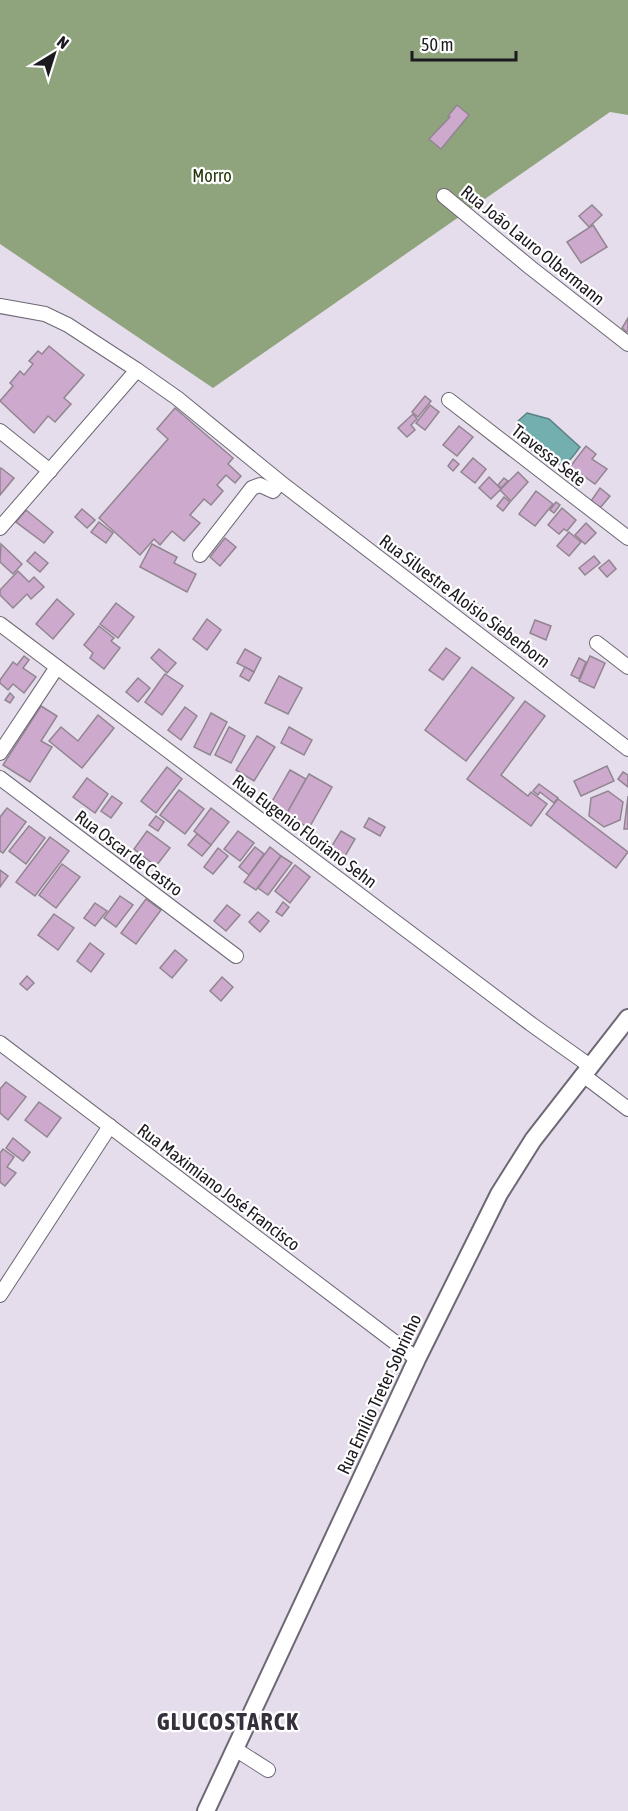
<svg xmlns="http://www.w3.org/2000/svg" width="628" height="1811" viewBox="0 0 628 1811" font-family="'Asap Condensed',sans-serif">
<rect width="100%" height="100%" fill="#e5ddec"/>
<path fill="#8fa47c" d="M0,0H628V115L610,112L213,388L0,244Z"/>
<path fill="#74afaf" stroke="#5a8284" stroke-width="1.5" d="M527,413L549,419L580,447C576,452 572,459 567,462C550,471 529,447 517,437L518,421Z"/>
<g fill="#cdaacd" stroke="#918590" stroke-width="1.5">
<path d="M457,105L469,115L441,149L429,139L450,117L448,116Z"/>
<path d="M592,205L602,215L589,227L579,216Z"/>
<path d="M593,225L607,247L581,263L567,242Z"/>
<path d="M628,318V331L627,332L622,328Z"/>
<path d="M49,346L84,375L64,398L71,404L55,422L48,416L34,433L0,401L13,386L10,383L20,371L24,375L33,364L29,361L38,351L42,354Z"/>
<path d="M425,396L431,401L418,417L412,412Z"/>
<path d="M430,405L439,412L425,430L416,423Z"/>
<path d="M175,408L233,458L228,464L241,476L235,483L226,475L217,485L223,491L211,505L204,499L190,515L200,523L184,541L172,531L160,545L154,539L140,555L99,518L168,439L157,429Z"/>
<path d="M413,414L417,419L411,425L415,430L407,437L398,428Z"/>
<path d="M459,426L473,437L457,456L443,445Z"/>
<path d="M586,446L596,454L592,459L607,469L595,484L582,475L580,477L570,467Z"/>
<path d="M473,458L486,469L475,483L461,472Z"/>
<path d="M453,459L459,464L453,471L448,466Z"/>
<path d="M1,468L14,478L0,495V469Z"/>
<path d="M518,472L528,482L511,501L500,490Z"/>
<path d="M489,477L501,489L491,499L479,488Z"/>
<path d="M504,478L508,481L501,488L498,485Z"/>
<path d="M600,488L610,496L600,508L591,501Z"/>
<path d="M536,491L553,504L535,526L519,514Z"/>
<path d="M504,497L510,502L503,511L497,506Z"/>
<path d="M556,502L560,505L554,513L550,510Z"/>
<path d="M562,508L576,520L567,531L564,529L559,534L548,525Z"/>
<path d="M82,509L95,520L87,528L75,517Z"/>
<path d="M26,510L53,532L44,543L16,522Z"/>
<path d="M99,522L113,533L106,543L91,532Z"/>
<path d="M586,523L596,533L585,544L575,535Z"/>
<path d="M569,532L581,542L569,556L557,546Z"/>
<path d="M225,538L236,547L220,566L210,557Z"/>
<path d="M1,544L22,564L13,574L0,562Z"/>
<path d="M152,544L177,557L174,563L196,574L187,592L140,567Z"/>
<path d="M35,552L48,563L40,572L27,561Z"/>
<path d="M594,556L600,563L585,575L579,568Z"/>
<path d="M609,560L616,569L607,577L599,568Z"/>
<path d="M18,571L29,582L34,577L44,587L31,599L27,594L13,608L0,595V590Z"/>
<path d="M57,599L74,614L53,639L36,624Z"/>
<path d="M116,603L134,617L118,638L100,624Z"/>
<path d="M207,619L221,630L207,650L193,639Z"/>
<path d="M535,620L551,626L546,640L530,633Z"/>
<path d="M99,626L114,638L111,641L120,648L104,669L90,658L93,653L84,645Z"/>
<path d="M446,648L460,658L443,680L429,670Z"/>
<path d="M159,649L176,663L167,673L151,658Z"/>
<path d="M245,649L261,658L254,672L237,663Z"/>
<path d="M24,656L29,660L23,668L36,677L24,693L13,684L8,690L0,683V680L13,662L17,665Z"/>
<path d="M590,656L605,663L594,688L579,681Z"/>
<path d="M579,658L586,662L579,679L571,675Z"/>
<path d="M245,667L254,672L249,681L240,676Z"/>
<path d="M472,667L514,698L466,761L425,730Z"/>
<path d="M165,674L183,686L162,715L145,702Z"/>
<path d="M279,676L302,688L288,714L265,703Z"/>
<path d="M138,678L150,688L138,702L126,692Z"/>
<path d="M10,693L14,697L10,703L5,700Z"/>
<path d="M525,701L545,716L501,775L528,796L531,792L547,804L531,826L467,779Z"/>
<path d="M41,706L57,716L41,741L52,747L30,782L3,765Z"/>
<path d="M185,707L197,716L181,740L168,730Z"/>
<path d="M211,713L227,722L210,755L194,747Z"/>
<path d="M98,715L114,728L82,768L49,741L61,727L78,741Z"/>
<path d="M229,727L245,736L231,763L215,755Z"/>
<path d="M289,727L312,740L304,755L281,743Z"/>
<path d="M257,736L275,747L254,781L236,770Z"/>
<path d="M607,766L614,781L581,796L574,781Z"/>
<path d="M167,767L182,779L156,813L141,801Z"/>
<path d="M290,770L306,779L286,815L270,805Z"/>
<path d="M623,772L628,775V787L618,779Z"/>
<path d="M309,774L332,787L309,828L286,815Z"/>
<path d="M87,778L108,794L95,813L73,797Z"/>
<path d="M539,784L558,798L554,803L540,792L538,795L533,791Z"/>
<path d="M179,790L204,809L185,834L160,815Z"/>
<path d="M608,791L623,802L620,820L604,827L589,816L591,798Z"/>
<path d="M112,796L122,803L111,818L101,811Z"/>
<path d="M628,796V829H624Z"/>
<path d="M558,799L628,852L616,868L546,814Z"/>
<path d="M7,808L26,822L3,853L0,851V817Z"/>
<path d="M211,808L229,822L211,845L194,831Z"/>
<path d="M156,816L164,822L158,831L149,825Z"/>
<path d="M369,818L385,827L380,836L364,827Z"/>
<path d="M29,826L45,838L26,864L9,851Z"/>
<path d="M147,831L170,848L156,866L134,849Z"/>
<path d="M238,831L254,843L240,861L224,849Z"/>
<path d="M341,831L355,839L344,858L330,849Z"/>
<path d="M197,834L211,845L202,856L188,845Z"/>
<path d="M50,837L69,851L35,896L16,882Z"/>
<path d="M255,847L264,854L249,875L239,867Z"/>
<path d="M270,847L281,856L256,890L244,882Z"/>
<path d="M218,848L228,856L213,874L204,867Z"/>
<path d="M281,856L292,863L268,895L258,888Z"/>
<path d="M62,864L80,877L56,908L39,895Z"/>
<path d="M295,865L310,877L290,903L275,891Z"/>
<path d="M0,870L8,876L0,887Z"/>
<path d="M120,896L133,905L116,927L104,918Z"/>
<path d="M146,899L161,910L136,944L121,933Z"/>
<path d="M283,902L289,907L282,916L276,912Z"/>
<path d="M95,903L107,911L95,926L84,918Z"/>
<path d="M227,905L240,915L226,931L214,921Z"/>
<path d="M258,912L269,921L260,932L249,922Z"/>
<path d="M54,914L74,928L58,950L38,935Z"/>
<path d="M90,943L104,954L91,972L77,961Z"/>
<path d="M175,950L187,960L172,978L160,968Z"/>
<path d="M27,976L34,983L27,990L20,984Z"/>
<path d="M222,977L233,987L221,1001L210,991Z"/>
<path d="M6,1082L26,1097L8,1120L0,1113V1089Z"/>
<path d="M39,1102L61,1118L47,1137L25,1120Z"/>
<path d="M13,1138L30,1152L23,1161L6,1148Z"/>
<path d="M3,1149L14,1157L7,1167L16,1173L5,1186L0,1182V1153Z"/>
</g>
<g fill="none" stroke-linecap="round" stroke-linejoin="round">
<defs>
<g id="minor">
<path d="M444,196L531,268L628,344"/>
<path d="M0,306L45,314L68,325L137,370L177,398L280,482L628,749"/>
<path d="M449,400L628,538"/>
<path d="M0,431L50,471"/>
<path d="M0,528L137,370"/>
<path d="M200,555L252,488L260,485L273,491L280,482"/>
<path d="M0,624L531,1024L590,1066"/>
<path d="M597,643L628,667"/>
<path d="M0,753L57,667"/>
<path d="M0,778L236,956"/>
<path d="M0,1043L417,1359"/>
<path d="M583,1075L628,1109"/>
<path d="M0,1295L110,1126"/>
<path d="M235,1749L268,1770"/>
</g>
<path id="major" d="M206,1811L417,1359L499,1194L533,1140L628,1018"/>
</defs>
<use href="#minor" stroke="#6e6774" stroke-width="16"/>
<use href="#major" stroke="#6e6774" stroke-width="20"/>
<use href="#minor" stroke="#fff" stroke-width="14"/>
<use href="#major" stroke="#fff" stroke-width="16"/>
</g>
<g text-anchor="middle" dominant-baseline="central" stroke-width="4.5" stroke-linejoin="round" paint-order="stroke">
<g font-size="18" fill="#223609" stroke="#fff">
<text x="212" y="175">Morro</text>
</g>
<g font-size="18" fill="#1c191f" stroke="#fff">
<text transform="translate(533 245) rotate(39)">Rua João Lauro Olbermann</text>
<text transform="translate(549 455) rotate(38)">Travessa Sete</text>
<text transform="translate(465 601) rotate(37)">Rua Silvestre Aloisio Sieberborn</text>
<text transform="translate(305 831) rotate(37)">Rua Eugenio Floriano Sehn</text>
<text transform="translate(129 853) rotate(37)">Rua Oscar de Castro</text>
<text transform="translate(219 1187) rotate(37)">Rua Maximiano José Francisco</text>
<text transform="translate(379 1394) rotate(-65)">Rua Emílio Treter Sobrinho</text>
</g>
<g font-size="24" font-weight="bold" letter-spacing="1.5" fill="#36303c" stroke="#fff">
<text x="228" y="1721">GLUCOSTARCK</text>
</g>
</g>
<g transform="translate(54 54) rotate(38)" stroke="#ffffff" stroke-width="4.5" paint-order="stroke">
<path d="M0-4.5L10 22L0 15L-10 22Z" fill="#1c191f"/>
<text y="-9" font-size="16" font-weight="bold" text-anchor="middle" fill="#1c191f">N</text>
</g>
<path d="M412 51v9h104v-9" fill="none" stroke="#1c191f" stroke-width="3"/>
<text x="421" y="51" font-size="18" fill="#1c191f" stroke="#ffffff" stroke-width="4.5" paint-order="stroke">50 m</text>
</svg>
